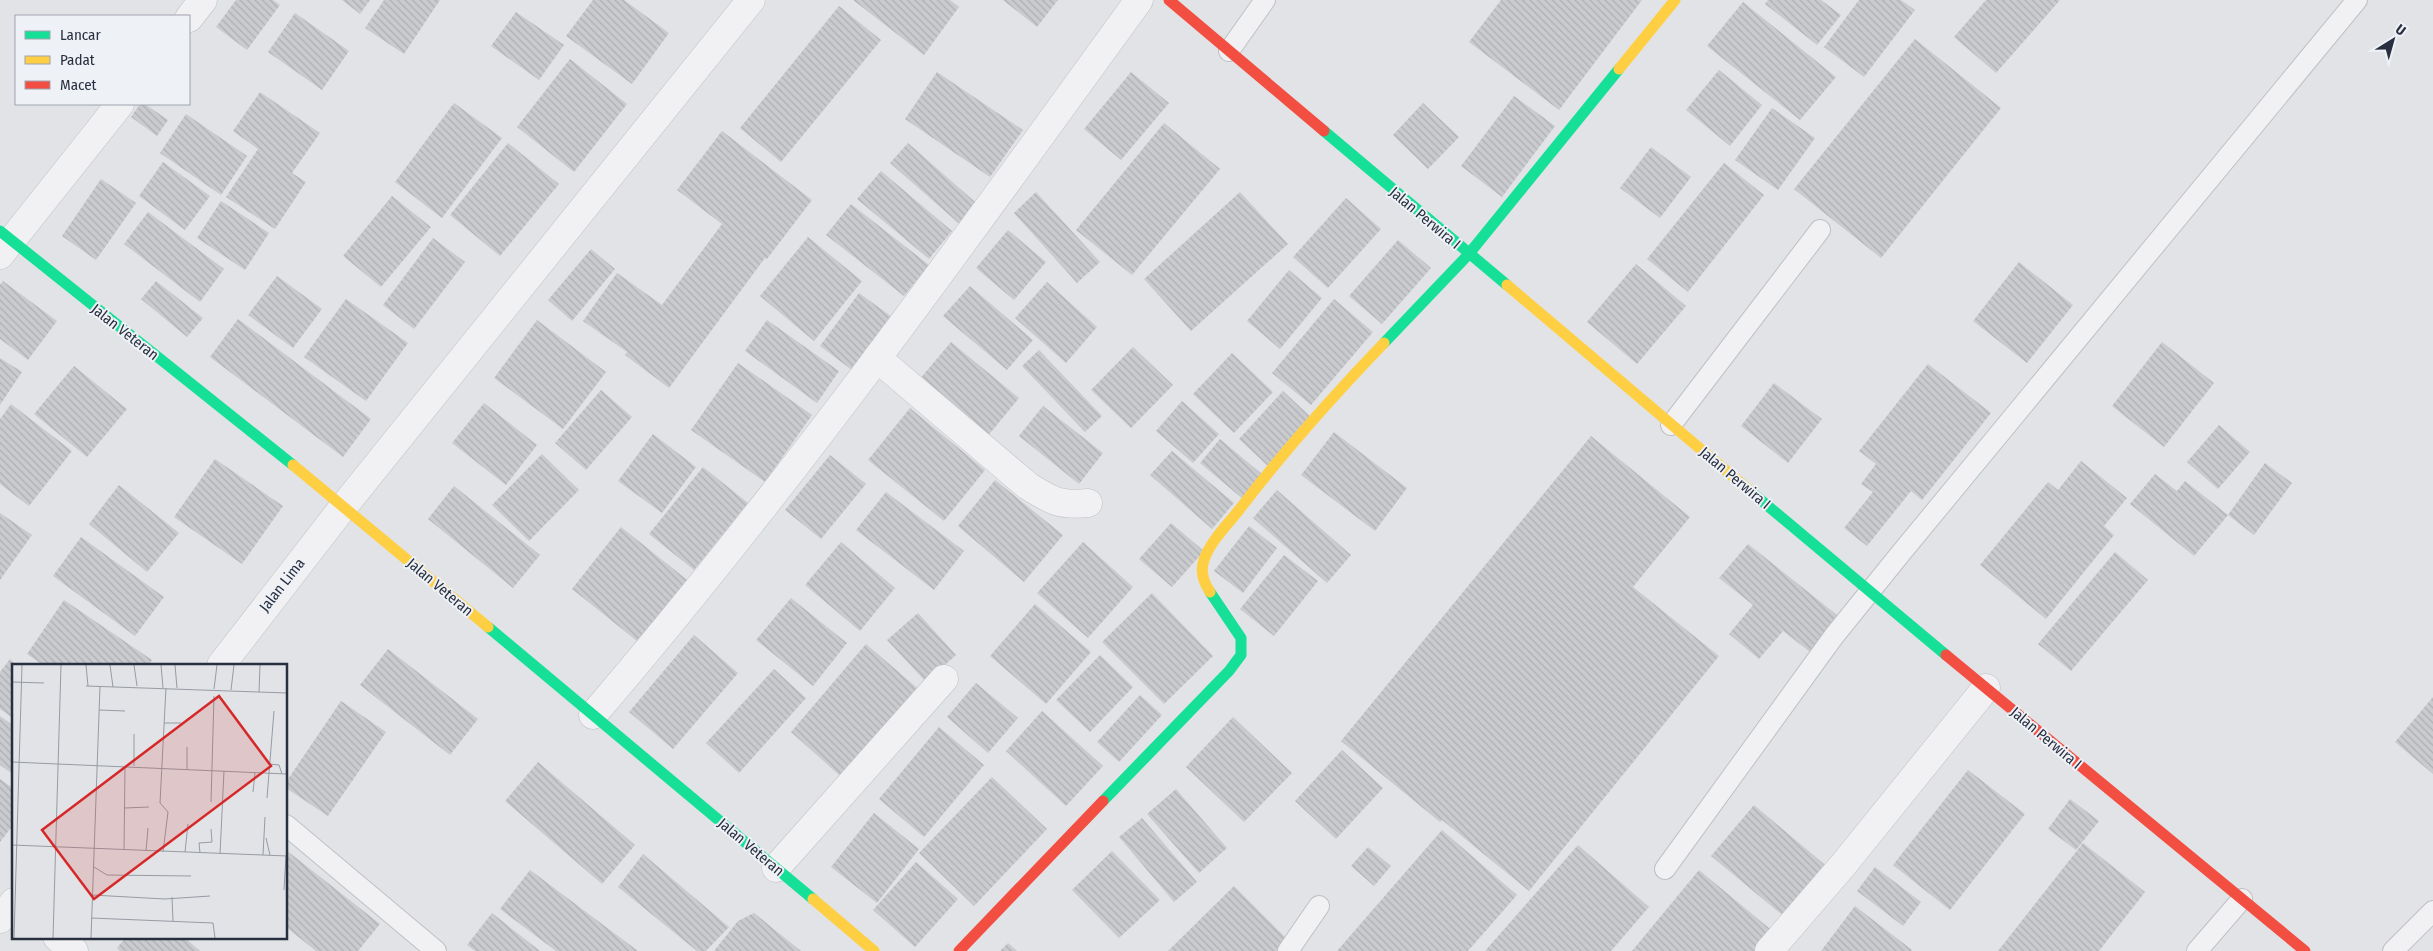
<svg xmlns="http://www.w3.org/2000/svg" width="2433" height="951" viewBox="0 0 2433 951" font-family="'Fira Sans Condensed',sans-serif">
<defs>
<pattern id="building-back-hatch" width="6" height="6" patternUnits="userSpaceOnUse" patternTransform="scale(1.25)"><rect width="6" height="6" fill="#c9cbce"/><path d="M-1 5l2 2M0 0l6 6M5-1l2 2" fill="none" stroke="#adafb2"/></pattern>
</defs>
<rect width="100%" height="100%" fill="#e1e3e6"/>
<g fill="url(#building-back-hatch)">
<path d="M236,0H273L280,5L247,50L216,27Z"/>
<path d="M342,0H370L360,14Z"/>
<path d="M384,0H440L404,54L365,28Z"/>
<path d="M593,0H624L669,33L632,84L566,36Z"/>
<path d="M853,0H950L959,7L924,55Z"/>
<path d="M1003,0H1058L1037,27Z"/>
<path d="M1501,0H1642L1559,110L1469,42Z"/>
<path d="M1768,0H1821L1841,15L1817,45L1765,4Z"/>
<path d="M1859,0H1901L1915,10L1864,77L1824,47Z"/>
<path d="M1986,0H2060L1996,73L1954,37Z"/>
<path d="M1743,2L1836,77L1800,120L1707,46Z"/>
<path d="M839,6L881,40L781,162L740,128Z"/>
<path d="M516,12L564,45L539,80L491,46Z"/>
<path d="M295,13L349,51L322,90L268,52Z"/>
<path d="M1915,39L2001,108L1881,258L1794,189Z"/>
<path d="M570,59L627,104L574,172L517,127Z"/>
<path d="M1719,70L1762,105L1730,146L1686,110Z"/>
<path d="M937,72L1023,130L990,177L905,119Z"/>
<path d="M1131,72L1169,103L1121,160L1084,129Z"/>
<path d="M260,92L320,133L292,173L306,182L275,229L226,197L258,149L233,131Z"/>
<path d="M1514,96L1555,126L1502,197L1461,166Z"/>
<path d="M454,103L502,138L442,218L395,182Z"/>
<path d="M1423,103L1459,137L1428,169L1393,135Z"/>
<path d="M140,104H145L168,120L157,136L131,117Z"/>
<path d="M1772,108L1815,138L1778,190L1735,160Z"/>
<path d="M186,114L247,156L221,195L160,153Z"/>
<path d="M1164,123L1220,169L1132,275L1076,230Z"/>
<path d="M722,131L812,200L767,259L765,258L669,388L625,355L627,352L583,321L617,273L662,305L722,224L677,190Z"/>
<path d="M508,143L559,184L500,256L450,215Z"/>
<path d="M908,143L982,208L964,228L890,163Z"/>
<path d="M1651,147L1691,177L1660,218L1620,188Z"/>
<path d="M163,162L210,196L185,230L139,196Z"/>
<path d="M1724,163L1764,195L1688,292L1647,259Z"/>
<path d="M881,171L952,231L929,259L857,199Z"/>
<path d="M101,179L136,203L96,260L62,236Z"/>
<path d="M1036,192L1100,262L1077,283L1014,213Z"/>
<path d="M1240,192L1288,244L1191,331L1144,279Z"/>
<path d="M392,196L431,227L381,287L343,256Z"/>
<path d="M1346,198L1381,229L1328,288L1293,257Z"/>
<path d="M221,201L269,233L245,270L197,238Z"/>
<path d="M851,204L929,265L904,296L826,235Z"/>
<path d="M148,212L224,269L200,302L124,244Z"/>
<path d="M1008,230L1046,262L1014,300L976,268Z"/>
<path d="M808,237L862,281L814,341L760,296Z"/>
<path d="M433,238L465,262L414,329L383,305Z"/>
<path d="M1398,240L1431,268L1382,324L1349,296Z"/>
<path d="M591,249L615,269L572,321L548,300Z"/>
<path d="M2019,262L2073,305L2027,363L1973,321Z"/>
<path d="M1636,264L1686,306L1637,364L1587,322Z"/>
<path d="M1289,270L1322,298L1280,349L1247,321Z"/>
<path d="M277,276L322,309L293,348L248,315Z"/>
<path d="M3,281L57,321L28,360L0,339V285Z"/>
<path d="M156,281L203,318L187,337L141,299Z"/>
<path d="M1047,282L1097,327L1066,363L1015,318Z"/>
<path d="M970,286L1033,340L1007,370L943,316Z"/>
<path d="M859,293L892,317L852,370L820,346Z"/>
<path d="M346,299L408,343L366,401L304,357Z"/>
<path d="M1334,299L1373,332L1311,405L1272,373Z"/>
<path d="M238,319L371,419L343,457L210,357Z"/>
<path d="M537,320L606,372L563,429L494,378Z"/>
<path d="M767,320L839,371L817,403L745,351Z"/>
<path d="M951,342L1019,398L987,437L919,380Z"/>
<path d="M2162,342L2214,383L2164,447L2112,406Z"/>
<path d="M1133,347L1173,385L1131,428L1091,390Z"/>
<path d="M1039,350L1102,416L1085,432L1022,366Z"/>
<path d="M1232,353L1273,392L1234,433L1193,394Z"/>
<path d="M0,358L22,372L0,405Z"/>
<path d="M738,363L812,415L765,482L691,430Z"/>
<path d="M1928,364L1991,413L1922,500L1911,491L1867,546L1844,528L1873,492L1861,484L1876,464L1859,451Z"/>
<path d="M74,366L127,409L87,457L34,414Z"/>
<path d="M1774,383L1822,419L1788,463L1741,426Z"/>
<path d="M601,390L632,417L586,470L555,443Z"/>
<path d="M1283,391L1313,419L1269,467L1239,439Z"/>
<path d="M1182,401L1219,434L1193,463L1156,431Z"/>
<path d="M484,403L537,445L506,485L452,443Z"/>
<path d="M11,404L72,451L29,506L0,484V419Z"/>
<path d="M1043,406L1103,453L1079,484L1019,436Z"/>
<path d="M910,408L985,470L944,521L868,460Z"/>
<path d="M2219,425L2250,452L2218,489L2187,462Z"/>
<path d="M1334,432L1407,488L1375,531L1301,475Z"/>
<path d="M653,434L696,467L662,513L618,481Z"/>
<path d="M1591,436L1690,517L1633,587L1719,656L1529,891L1442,820L1440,822L1341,741Z"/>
<path d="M1220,439L1263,475L1243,499L1200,463Z"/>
<path d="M1172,451L1234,503L1212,529L1150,475Z"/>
<path d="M542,454L579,490L529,541L492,505Z"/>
<path d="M830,455L866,484L821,539L785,510Z"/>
<path d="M215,459L283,506L242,564L174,517Z"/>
<path d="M2081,461L2127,498L2104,526L2114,535L2046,619L1980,565L2048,482L2058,490Z"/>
<path d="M2265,463L2292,483L2254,535L2228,515Z"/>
<path d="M703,467L748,503L694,570L649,534Z"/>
<path d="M2155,474L2177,491L2185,481L2228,515L2194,556L2130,504Z"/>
<path d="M995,480L1063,535L1024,582L958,526Z"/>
<path d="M119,485L179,533L147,572L89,524Z"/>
<path d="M454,486L540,555L513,588L428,519Z"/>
<path d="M1277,490L1351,555L1327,583L1253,518Z"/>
<path d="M886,492L964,551L934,590L856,530Z"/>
<path d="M0,513L32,535L0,580Z"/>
<path d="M1171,523L1204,551L1172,587L1139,559Z"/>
<path d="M1249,526L1277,548L1243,593L1214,571Z"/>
<path d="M621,527L696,587L647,649L572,589Z"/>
<path d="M81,537L164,597L135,636L53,576Z"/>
<path d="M841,542L895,588L860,631L805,585Z"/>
<path d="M1083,542L1133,587L1088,638L1037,593Z"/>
<path d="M1748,544L1842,619L1814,655L1783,631L1759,659L1729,634L1753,605L1719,578Z"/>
<path d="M2115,552L2148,580L2071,671L2038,644Z"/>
<path d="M1284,555L1318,581L1274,636L1240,609Z"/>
<path d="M1152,593L1213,656L1164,704L1102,642Z"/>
<path d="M791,598L847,643L813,686L756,640Z"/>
<path d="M64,600L152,660L149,665H43L27,654Z"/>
<path d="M1035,604L1091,652L1046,704L990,656Z"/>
<path d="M918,613L956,655L926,682L887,640Z"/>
<path d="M694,635L738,673L673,749L629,712Z"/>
<path d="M866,644L923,693L847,782L791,732Z"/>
<path d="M388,649L478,719L450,755L360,685Z"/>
<path d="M1100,655L1133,687L1090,732L1056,700Z"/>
<path d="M10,659L17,665H14V719L0,709V672Z"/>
<path d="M774,669L806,698L739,773L706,743Z"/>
<path d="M976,683L1018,718L988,753L947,717Z"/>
<path d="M1140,695L1162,715L1119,762L1097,742Z"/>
<path d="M2433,697V774L2395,742Z"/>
<path d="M341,701L386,732L328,816L286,788V782Z"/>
<path d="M1042,711L1103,766L1066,806L1006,751Z"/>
<path d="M0,716L14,726V775L0,765Z"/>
<path d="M1233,717L1292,773L1244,822L1186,767Z"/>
<path d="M939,727L984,765L924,837L879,799Z"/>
<path d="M1342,750L1383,788L1336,839L1295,801Z"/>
<path d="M538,762L635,845L602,884L505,801Z"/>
<path d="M1968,770L2025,814L1950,910L1893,865Z"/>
<path d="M992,777L1047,829L974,906L919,853Z"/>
<path d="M0,779L14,789V824L0,842Z"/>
<path d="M1176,789L1227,848L1199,873L1147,814Z"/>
<path d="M2070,799L2099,821L2076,850L2048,829Z"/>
<path d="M1754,805L1830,869L1787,919L1711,856Z"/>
<path d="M874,813L919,849L877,903L831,867Z"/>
<path d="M1142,818L1197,882L1174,902L1119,837Z"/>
<path d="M1442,830L1517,895L1468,951H1337Z"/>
<path d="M2083,843L2145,892L2099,951H1998Z"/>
<path d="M1578,845L1649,907L1611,951H1485Z"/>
<path d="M1368,847L1391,866L1374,886L1351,866Z"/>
<path d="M286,850L380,924L358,951H316L286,927Z"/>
<path d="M1112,851L1160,900L1119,938L1072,890Z"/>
<path d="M643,854L729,927L706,951H697L618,887Z"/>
<path d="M916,862L958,899L915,947L873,910Z"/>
<path d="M1875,867L1921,902L1903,926L1857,891Z"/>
<path d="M530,870L638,951H556L500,909Z"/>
<path d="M1699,870L1775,933L1760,951H1632Z"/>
<path d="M1234,886L1291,943L1283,951H1168Z"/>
<path d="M1855,906L1912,950L1911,951H1821Z"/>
<path d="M492,913L540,951H475L467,945Z"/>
<path d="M754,913L801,951H714L738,921Z"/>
<path d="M126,937H184L200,951H120L117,948Z"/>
<path d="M1008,943L1017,951H1000Z"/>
</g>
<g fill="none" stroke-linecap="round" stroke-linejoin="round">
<defs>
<g id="lane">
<path d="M1229,51L1265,0"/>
<path d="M1671,425L1820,230"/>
<path d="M286,825L436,951"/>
<path d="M1665,869L1834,636L1901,553L2357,0"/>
<path d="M1288,951L1319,906"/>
<path d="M2197,951L2242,899"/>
<path d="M2393,951L2433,911"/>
</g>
<g id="street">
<path d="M189,18L203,0"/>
<path d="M0,255L120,104"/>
<path d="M877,358L1028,486C1052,501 1060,506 1088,503"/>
<path d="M221,665L344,506L751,0"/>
<path d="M593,715C788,488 963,243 1139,0"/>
<path d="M776,868L944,679"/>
<path d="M0,919L14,902"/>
<path d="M57,937L74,951"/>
<path d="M1769,951L1844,864L1986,688"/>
</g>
</defs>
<use href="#lane" stroke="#bfc1c4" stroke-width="22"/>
<use href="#street" stroke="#bfc1c4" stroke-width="29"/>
<use href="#lane" stroke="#f1f1f3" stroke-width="20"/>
<use href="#street" stroke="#f1f1f3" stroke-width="28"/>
<g stroke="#16e098" stroke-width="11">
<path d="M1324,131L1507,285"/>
<path d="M0,231L293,465"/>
<path d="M1384,343L1468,255L1619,69"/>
<path d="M1750,491L1946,655"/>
<path d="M488,627L813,899"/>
<path d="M1103,801L1229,671L1241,655V638L1210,592"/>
</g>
<g stroke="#ffcf43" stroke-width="11">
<path d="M1619,69L1675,0"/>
<path d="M1507,285L1750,491"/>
<path d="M293,465L488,627"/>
<path d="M1210,592C1204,583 1200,571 1204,560C1210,542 1227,525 1239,510C1284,451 1333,396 1384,343"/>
<path d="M813,899L874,951"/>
</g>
<g stroke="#f24e42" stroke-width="11">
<path d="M1169,0L1324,131"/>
<path d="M1946,655L2305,951"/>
<path d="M959,951L1103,801"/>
</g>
</g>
<g text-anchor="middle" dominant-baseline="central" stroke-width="4" stroke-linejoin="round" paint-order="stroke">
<g font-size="15" fill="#282f3f" stroke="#eef1f6">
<text transform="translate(1425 218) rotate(40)">Jalan Perwira I</text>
<text transform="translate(125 332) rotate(38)">Jalan Veteran</text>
<text transform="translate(1735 478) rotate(40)">Jalan Perwira I</text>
<text transform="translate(282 585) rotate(-52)">Jalan Lima</text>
<text transform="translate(440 587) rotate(40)">Jalan Veteran</text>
<text transform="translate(2046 738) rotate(40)">Jalan Perwira I</text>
<text transform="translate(751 847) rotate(40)">Jalan Veteran</text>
</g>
</g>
<g transform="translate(12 664)">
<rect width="275" height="275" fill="#e1e3e6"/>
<path fill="none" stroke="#979ba3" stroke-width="1" d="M74,1L76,22M98,1L101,23M122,1L125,22M149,1L151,24M163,1L165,24M0,18L32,19M74,22L275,29M202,25L205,1M219,26L222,1M247,28L248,1M87,46L113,47M152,59H169M122,70V102M0,98L275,110M257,100L267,101L270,110M175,105V83M241,128L243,109M255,134L262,47M199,138L202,32M113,144L137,143M254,174L258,191M0,181L275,192M112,186L113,102M134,187L136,164M151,188L156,148L148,139L154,24M173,188L176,160M188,189L187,179L200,178L199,165M208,190L212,107M251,191L253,153M82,203L95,211L179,212M272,226L274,192M80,231L153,235L198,232M160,233L161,257M79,254L201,259L203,274M2,274L10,1M41,274L49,1M79,274L88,22"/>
<path fill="#d62828" fill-opacity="0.15" stroke="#d62828" stroke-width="2.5" d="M207,32L259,102L82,235L30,166Z"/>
<rect width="275" height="275" fill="none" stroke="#282f3f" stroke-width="2.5"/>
</g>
<rect x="15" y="15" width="175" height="90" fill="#eef1f6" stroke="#9fa3ad"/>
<rect x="25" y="31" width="25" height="8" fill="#16e098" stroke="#9fa3ad"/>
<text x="60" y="40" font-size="15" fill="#282f3f">Lancar</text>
<rect x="25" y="56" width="25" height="8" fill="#ffcf43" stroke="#9fa3ad"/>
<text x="60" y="65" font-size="15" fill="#282f3f">Padat</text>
<rect x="25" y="81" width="25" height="8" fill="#f24e42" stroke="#9fa3ad"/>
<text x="60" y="90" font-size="15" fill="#282f3f">Macet</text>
<g transform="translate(2393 40) rotate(37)" stroke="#eef1f6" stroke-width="4" paint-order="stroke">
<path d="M0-4L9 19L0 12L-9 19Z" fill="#282f3f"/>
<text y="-8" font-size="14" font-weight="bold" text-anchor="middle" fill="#282f3f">U</text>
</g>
</svg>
